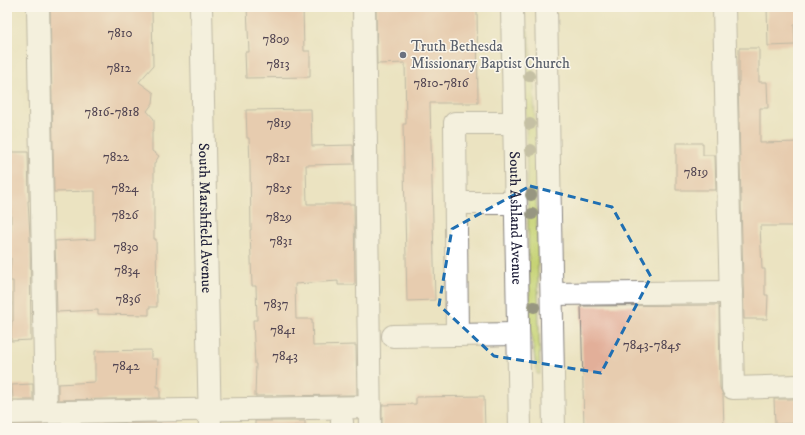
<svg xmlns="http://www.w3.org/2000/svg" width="805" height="435" viewBox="0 0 805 435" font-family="'IM FELL DW Pica',serif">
<rect width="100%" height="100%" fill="#fbf7ec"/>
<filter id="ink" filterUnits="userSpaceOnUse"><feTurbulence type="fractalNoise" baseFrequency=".025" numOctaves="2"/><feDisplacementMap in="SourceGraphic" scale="8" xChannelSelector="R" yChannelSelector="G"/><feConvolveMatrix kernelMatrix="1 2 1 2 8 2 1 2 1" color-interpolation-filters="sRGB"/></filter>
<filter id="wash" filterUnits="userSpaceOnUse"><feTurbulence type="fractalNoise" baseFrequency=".012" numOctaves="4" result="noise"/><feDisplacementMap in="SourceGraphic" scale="16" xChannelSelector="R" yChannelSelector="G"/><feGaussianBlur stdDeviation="0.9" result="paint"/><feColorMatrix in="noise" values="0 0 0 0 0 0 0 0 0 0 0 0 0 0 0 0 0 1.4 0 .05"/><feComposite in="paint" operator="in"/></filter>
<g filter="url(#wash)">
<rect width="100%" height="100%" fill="#ebe3c1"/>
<path fill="#f7d0ca" d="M177,416V428H22V418Z"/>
<path fill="#c6d374" stroke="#747a58" d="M524,30H528L534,75L540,374H537L530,326Z"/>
<g id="blocks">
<g fill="#e2af99">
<path d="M50,7H152L153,66L139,82L154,93L153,103L147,111L154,119V129L152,132V151L159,156L154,164V239H156L157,307H149V315L98,314V310L57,312L55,241L95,239V191L54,192Z"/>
<path d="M247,7H303L304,51H310V77L246,78L245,52H249Z"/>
<path d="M376,7H477L478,103H430L435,300L407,301L403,124H406L405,63L377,64Z"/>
<path d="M767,7H798V25H794L795,45L768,46Z"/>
<path d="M739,48H759V82H767L768,108H760V143L798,142V226H760L762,269H765V295H768L767,319H744L738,82H739Z"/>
<path d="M311,109L312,146L353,145L354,164L306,165L307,204H354L355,285H338V281L295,284L296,319H312L313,346L356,345L357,395L255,396L256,364H255L253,320H257L256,286H252L251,260L250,230H251L250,166L249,138H247L246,110Z"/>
<path d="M676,143H703V155H715L716,190H676Z"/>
<path d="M10,152H28L29,201H28L30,236L31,340L11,341L12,321H13V281H10L11,258H9L8,233L11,232Z"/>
<path d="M719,305L720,388L723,395L724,428H584L581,306Z"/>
<path d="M151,350V359H158L157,387H160V398L58,400V384L95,382V351Z"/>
<path d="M32,384H33V400H13L12,385Z"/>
<path d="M484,396L485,428H382V405L416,404V397Z"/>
<path d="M774,399H798V423L775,424Z"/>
<path d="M255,421H305V426H294V428H255Z"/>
<path d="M161,423V428H14V425Z"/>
</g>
</g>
</g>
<g filter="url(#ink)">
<use href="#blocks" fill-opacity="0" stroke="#86827e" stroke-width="1"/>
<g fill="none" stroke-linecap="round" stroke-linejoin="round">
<defs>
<g id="minor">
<path d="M38,7L46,412"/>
<path id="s1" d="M201,7L210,428"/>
<path d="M364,7L370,428"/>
<path d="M724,7L733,388L798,386"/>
<path d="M456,203H515"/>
<path d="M552,294L731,292"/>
<path d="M457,335L455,123H514"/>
<path d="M393,336L518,334"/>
<path d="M7,413L370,407"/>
<path d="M342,422V428"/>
</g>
<g id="major">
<path id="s2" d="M512,7L520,428"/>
<path d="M546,7L554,428"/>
</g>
</defs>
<use href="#minor" stroke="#86827e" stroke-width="24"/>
<use href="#major" stroke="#86827e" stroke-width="24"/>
<use href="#minor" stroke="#fff" stroke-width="22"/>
<use href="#major" stroke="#fff" stroke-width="22"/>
</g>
<g fill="#979681">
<circle cx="529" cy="76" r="6"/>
<circle cx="530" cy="124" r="6"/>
<circle cx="531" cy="150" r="6"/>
<circle cx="531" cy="195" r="6"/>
<circle cx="532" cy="214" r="6"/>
<circle cx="534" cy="307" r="6"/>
</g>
</g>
<path d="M0 0H805V435H0ZM530,186L612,207L651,277L601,373L494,356L439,305L452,229Z" fill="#ebe3c1" fill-opacity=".55" fill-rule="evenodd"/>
<path fill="none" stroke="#1f6fb2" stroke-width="3" stroke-dasharray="8 5" stroke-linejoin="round" d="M530,186L612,207L651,277L601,373L494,356L439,305L452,229Z"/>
<circle fill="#6b7280" stroke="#fbf7ec" stroke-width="1.5" cx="403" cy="55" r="4"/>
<g text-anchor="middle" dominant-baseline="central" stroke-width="3" stroke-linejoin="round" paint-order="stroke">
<g font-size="13" fill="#524552">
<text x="120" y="33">7810</text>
<text x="276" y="39">7809</text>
<text x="278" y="64">7813</text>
<text x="119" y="68">7812</text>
<text x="441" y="83">7810-7816</text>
<text x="112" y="112">7816-7818</text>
<text x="279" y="123">7819</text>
<text x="116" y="157">7822</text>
<text x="278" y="158">7821</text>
<text x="696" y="172">7819</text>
<text x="125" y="188">7824</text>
<text x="279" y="188">7825</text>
<text x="125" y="215">7826</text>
<text x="279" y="217">7829</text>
<text x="281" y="241">7831</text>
<text x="126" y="247">7830</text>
<text x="127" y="270">7834</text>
<text x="128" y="299">7836</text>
<text x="276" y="304">7837</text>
<text x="283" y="330">7841</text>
<text x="652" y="345">7843-7845</text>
<text x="285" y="356">7843</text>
<text x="126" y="366">7842</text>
</g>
<g font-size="15" fill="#5b616d" stroke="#fbf7ec" text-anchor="start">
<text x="411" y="46">Truth Bethesda<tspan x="411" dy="17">Missionary Baptist Church</tspan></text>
</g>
<g font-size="15" fill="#22223b" stroke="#fbf7ec">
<text stroke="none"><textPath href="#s1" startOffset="211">South Marshfield Avenue</textPath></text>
<text stroke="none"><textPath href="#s2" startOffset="211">South Ashland Avenue</textPath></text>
</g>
</g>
<rect width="805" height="435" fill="none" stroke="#fbf7ec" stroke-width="24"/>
</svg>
